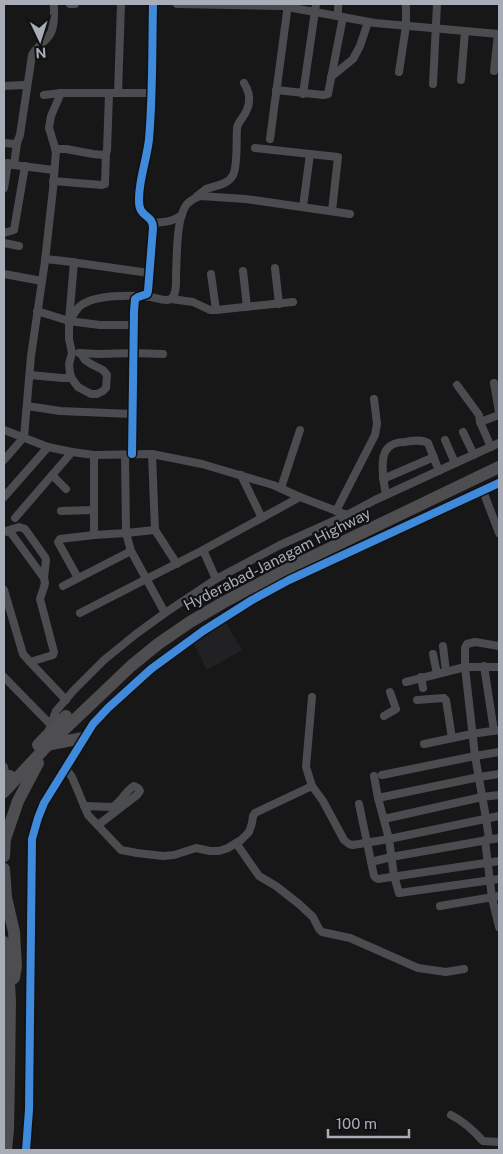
<svg xmlns="http://www.w3.org/2000/svg" width="503" height="1154" viewBox="0 0 503 1154" font-family="'Public Sans',sans-serif">
<rect width="100%" height="100%" fill="#171717"/>
<path fill="#212123" d="M226,623L242,650L207,670L193,642Z"/>
<g fill="none" stroke-linecap="round" stroke-linejoin="round">
<g stroke="#4b4c50" stroke-width="8">
<path d="M70,4H75"/>
<path d="M177,4L282,6L375,23L499,34"/>
<path d="M338,16V4"/>
<path d="M494,71L498,34"/>
<path d="M399,72L406,26V4"/>
<path d="M331,77L353,59L360,46L368,22"/>
<path d="M461,80L465,31"/>
<path d="M433,84L437,4"/>
<path d="M4,86L23,85L27,87"/>
<path d="M276,90L323,95L328,94L343,17"/>
<path d="M118,93L121,4"/>
<path d="M303,94L316,4"/>
<path d="M44,95L61,93H151"/>
<path d="M270,139L288,4"/>
<path d="M4,143L15,144L17,143L20,135L32,55C36,47 44,43 49,36C55,28 54,14 54,4"/>
<path d="M255,148L338,157L332,211"/>
<path d="M55,149H66L93,154L103,155L106,153L107,151L109,93"/>
<path d="M4,163L14,165L17,143"/>
<path d="M14,165L53,170"/>
<path d="M53,181L102,185L105,184L106,153"/>
<path d="M4,188L8,163"/>
<path d="M197,196C200,194 203,191 206,189C216,185 228,185 233,175C238,166 236,140 237,128C238,120 249,114 249,101C250,94 247,88 244,83"/>
<path d="M303,207L310,154"/>
<path d="M153,223C164,222 173,222 182,215"/>
<path d="M4,233L14,230L25,166"/>
<path d="M4,243L19,246"/>
<path d="M45,259L64,261L149,273"/>
<path d="M74,262L69,321V339L72,353L69,364L70,373L72,379L78,387L91,394H97L103,391L106,388L107,375L103,370L91,364L85,360L81,354"/>
<path d="M275,268L279,304"/>
<path d="M243,271L247,307"/>
<path d="M4,274L42,281"/>
<path d="M211,274L216,310"/>
<path d="M171,299L193,302L210,310H216L293,302"/>
<path d="M37,311L69,321L100,325H134"/>
<path d="M69,321C73,316 76,310 80,306C95,294 133,295 151,297C156,298 161,300 166,300C169,300 171,300 173,297C177,291 176,281 176,275C177,257 176,217 187,204C191,200 195,198 200,196L246,199L350,214"/>
<path d="M79,353L98,354L134,353L163,354"/>
<path d="M30,375L62,378H71"/>
<path d="M494,383L499,412"/>
<path d="M457,385L479,415L480,422L491,447"/>
<path d="M27,406L60,411L133,414"/>
<path d="M480,422L499,415"/>
<path d="M4,430L48,447L72,452L94,455L152,454L202,464L273,485L300,497L347,515"/>
<path d="M463,432L474,455"/>
<path d="M445,440L455,463"/>
<path d="M132,454L134,311L135,299L138,297L147,294L148,291L153,228C153,213 138,219 139,199C139,179 147,159 149,139C153,94 152,49 153,4"/>
<path d="M94,455V535L126,533L155,530L152,454"/>
<path d="M125,455L126,533L131,551L165,613"/>
<path d="M4,460L24,437L31,356L45,261L53,189L56,151L49,128L51,116L61,93"/>
<path d="M52,475L66,489"/>
<path d="M241,475L262,518"/>
<path d="M383,479L434,457"/>
<path d="M281,488L300,430"/>
<path d="M483,491L499,533"/>
<path d="M386,495C384,484 379,458 387,449C391,444 398,442 405,442C412,441 421,439 428,443L439,471"/>
<path d="M4,497L48,447"/>
<path d="M61,511L94,510"/>
<path d="M336,511L375,435L377,424L374,399"/>
<path d="M15,518L72,452"/>
<path d="M155,530L177,564"/>
<path d="M4,531L11,533L44,578L45,583L44,587L40,599L54,652L53,655L30,662"/>
<path d="M6,531L19,527L25,529L45,557L46,560L44,578"/>
<path d="M78,578L58,542L60,539L94,535"/>
<path d="M216,579L203,550L300,497"/>
<path d="M63,586L131,551"/>
<path d="M4,590L23,654L30,662L66,700"/>
<path d="M80,613L203,550"/>
<path d="M443,646L446,672"/>
<path d="M433,654L437,674"/>
<path d="M484,666L494,731"/>
<path d="M4,677L51,725"/>
<path d="M421,677L423,688"/>
<path d="M406,682L465,667H499"/>
<path d="M312,697L306,767L312,786L323,801L344,840L349,844L353,845L389,839L499,816"/>
<path d="M417,700L444,698L446,700L452,738"/>
<path d="M384,716L396,709L390,692"/>
<path d="M49,730L56,711L74,690L104,660L136,634L165,613L216,579L280,545L347,515L375,500L499,443"/>
<path d="M424,744L472,734L499,730"/>
<path d="M4,767L6,776"/>
<path d="M66,769L72,777L88,815L121,850L137,853L163,856L174,855L196,848L210,851H219L228,848L241,840L249,832L252,823L253,816L255,813L312,786"/>
<path d="M382,775L475,756L499,752"/>
<path d="M374,776L378,798L389,839L394,876L399,893L499,879"/>
<path d="M378,798L479,777L499,774"/>
<path d="M359,804L374,876L376,878L378,879L499,861"/>
<path d="M84,806L112,807C121,803 125,791 134,786L138,788L140,791L137,795L98,825"/>
<path d="M384,819L482,797L499,795"/>
<path d="M489,839L486,818L475,756L465,667V648L467,644L475,642L499,646"/>
<path d="M485,840L492,898L499,927"/>
<path d="M236,843L259,876L276,886L299,904L313,917L319,929L322,932L350,938L418,968L446,972L464,969"/>
<path d="M371,862L391,857L499,838"/>
<path d="M440,906L499,896"/>
<path d="M451,1115C463,1121 474,1131 483,1141L499,1142"/>
<path d="M26,1150L29,1110L32,839L38,818L44,803L93,724L108,708L151,669L203,631L252,600L289,580L499,483"/>
</g>
<path stroke="#4d4f52" stroke-width="10" d="M4,777L10,775"/>
<g stroke="#4e4e51" stroke-width="12">
<path d="M51,744L83,738"/>
<path d="M38,745L66,716"/>
<path d="M4,792L46,747L131,666L158,644L190,622L224,602L295,565L499,467"/>
<path d="M4,856L5,839L18,801L38,763"/>
<path d="M4,869L6,897L14,932L16,966L14,978"/>
<path d="M4,942L8,968L10,1000L9,1075L8,1129L6,1150"/>
</g>
<defs>
<g id="cycleway">
<path d="M132,454L134,311L135,299L138,297L147,294L148,291L153,228C153,213 138,219 139,199C139,179 147,159 149,139C153,94 152,49 153,4"/>
<path d="M26,1150L29,1110L32,839L38,818L44,803L93,724L108,708L151,669L203,631L252,600L289,580L499,483"/>
</g>
</defs>
<use href="#cycleway" stroke="#111113" stroke-width="11"/>
<use href="#cycleway" stroke="#408adc" stroke-width="8"/>
</g>
<g text-anchor="middle" dominant-baseline="central" stroke-width="4.5" stroke-linejoin="round" paint-order="stroke">
<g font-size="15" fill="#a8adb8" stroke="#111113">
<text transform="translate(277 559) rotate(-27)">Hyderabad-Janagam Highway</text>
</g>
</g>
<rect width="503" height="1154" fill="none" stroke="#a8adb8" stroke-width="10"/>
<g transform="translate(40 40) rotate(176)" stroke="#111113" stroke-width="4" paint-order="stroke">
<path d="M0-4L9 19L0 12L-9 19Z" fill="#a8adb8"/>
<text y="-8" font-size="14" font-weight="bold" text-anchor="middle" fill="#a8adb8">N</text>
</g>
<path d="M328 1129v8h81v-8" fill="none" stroke="#a8adb8" stroke-width="2.5"/>
<text x="336" y="1129" font-size="15" fill="#a8adb8" stroke="#111113" stroke-width="4" paint-order="stroke">100 m</text>
</svg>
